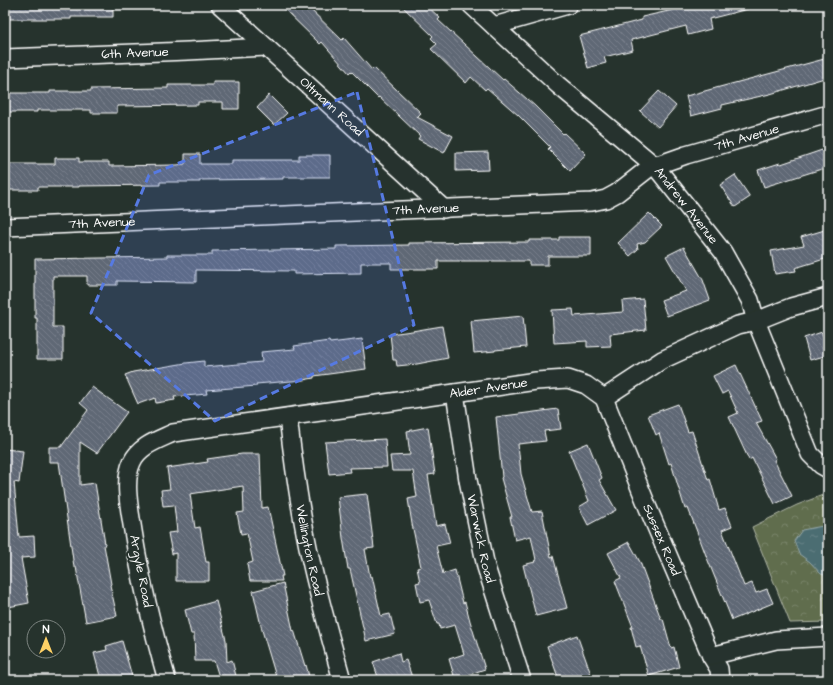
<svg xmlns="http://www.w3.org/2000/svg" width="833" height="685" viewBox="0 0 833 685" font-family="'Architects Daughter',sans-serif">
<defs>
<pattern id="forest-crowns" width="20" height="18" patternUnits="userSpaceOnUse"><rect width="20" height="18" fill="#606d4e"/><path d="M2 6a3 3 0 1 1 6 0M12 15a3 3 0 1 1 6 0" fill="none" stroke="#788369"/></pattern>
<pattern id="water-ripples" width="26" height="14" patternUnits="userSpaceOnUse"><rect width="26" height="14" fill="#4c6d72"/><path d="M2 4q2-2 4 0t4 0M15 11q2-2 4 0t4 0" fill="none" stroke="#678387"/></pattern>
<pattern id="building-back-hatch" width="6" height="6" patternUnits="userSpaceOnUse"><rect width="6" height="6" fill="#5f6775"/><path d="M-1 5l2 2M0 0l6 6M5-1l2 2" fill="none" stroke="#777e8a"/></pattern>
</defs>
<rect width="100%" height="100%" fill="#26332d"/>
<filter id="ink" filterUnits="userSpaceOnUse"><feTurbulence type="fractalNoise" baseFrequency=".025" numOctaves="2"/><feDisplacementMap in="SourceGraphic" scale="8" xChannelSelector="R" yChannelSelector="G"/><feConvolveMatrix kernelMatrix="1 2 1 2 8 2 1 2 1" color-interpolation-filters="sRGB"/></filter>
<g filter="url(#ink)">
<path fill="url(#forest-crowns)" stroke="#b0b6a6" d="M828,493V622L790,623L752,527L797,505Z"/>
<path fill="url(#water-ripples)" stroke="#94a7aa" d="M828,525V576L821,574L810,562L799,554L794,541L802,530Z"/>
<g fill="url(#building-back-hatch)" stroke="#fff">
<path d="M5,5H113V17H71V19H5Z"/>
<path d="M280,5H306L342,40L344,38L372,70L374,68L421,113L417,117L453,136L444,153L418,139L420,136L379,97L378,98L351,71L349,73L322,42L320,44Z"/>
<path d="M401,5H426L440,18L438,20L503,80L504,79L535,106L563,134L564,133L586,154L570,171L548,149L550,147L518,115L487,88L485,90L471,77L466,83L431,49L437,44L431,38L433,36Z"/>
<path d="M695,5H747L748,9L709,19L711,29L688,35L686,26L631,40L633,50L604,57L606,63L588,68L579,36L642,20V17Z"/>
<path d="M828,58V77L770,94L722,105V108L691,116L686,96Z"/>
<path d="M213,82H239V109H223V102H198V105L117,106V113H91V110H37V112H5V93H50V91H91V89L168,88V85H213Z"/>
<path d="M659,91L676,106L658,127L640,111Z"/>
<path d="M269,95L287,113L274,125L257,108Z"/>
<path d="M828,148V167L764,187L758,170L780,163L781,164Z"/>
<path d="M488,152L489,170L456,171V153Z"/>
<path d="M185,154H200V164H232V160H299V155H330V177H283V179L200,180V182H160V185L79,186V187H38V190H7V164H55V158H79V162H109V166L177,165L185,164Z"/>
<path d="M735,175L750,197L735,207L720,185Z"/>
<path d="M649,213L662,226L645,242L637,244L638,249L630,256L618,243Z"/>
<path d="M828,229V258L795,268L796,271L775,274L771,251L804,245L801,237Z"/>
<path d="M559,237H591V256H548V265H529V261H438V269H391V263H361V273L294,274V271L196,270V282L117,281V285H87V276H53V327H63V359H37V318H35V259L167,257V255H212V251L336,249V246L409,245V243L529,242V240H559Z"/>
<path d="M684,247L703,280L710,300L667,316L661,300L686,291L666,256Z"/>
<path d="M643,299L646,330L610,334L611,346L587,347V341L554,343L552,310L573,309L574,316L623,312L622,301Z"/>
<path d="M523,316L526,347L495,350V351L474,353L471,321Z"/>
<path d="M442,326L448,358L417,364L397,366L396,360H393L390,334L412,331Z"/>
<path d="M822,332L828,355L810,360L804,338Z"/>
<path d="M362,339L366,369L314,376V378L303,380L256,384L257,386L206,390L207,394L174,397L175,400L156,403L155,398L138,404L125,375L133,372L186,363L204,361V367L262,362L261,352L295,349L294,346L329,341L330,343Z"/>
<path d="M736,365L762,421L756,423L776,459L774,460L792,496L775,504L752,458L749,460L729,417L738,413L728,391L722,394L713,376Z"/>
<path d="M92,387L127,412L97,453L80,442V485L95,483L105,544L104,545L111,584L110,585L117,616L86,622L76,567H74L59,462H49V447H61L88,410L80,403Z"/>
<path d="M678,404L688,432L692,431L708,480L710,479L719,510L725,508L732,526L722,530L744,586L752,583L756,593L767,589L773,603L732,620L707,558L688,508L685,509L671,463L669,464L659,433L656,435L648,415Z"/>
<path d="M558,409L561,429L544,431L546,441L518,444L521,474L532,512L542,511L551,557L553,556L567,608L536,616L523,565L535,562L534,561L536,560L531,536L515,540L510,517H512L501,478L502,477L496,417Z"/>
<path d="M428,427L435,474L428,475L436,526L445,524L450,543L436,546L443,574L455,570L463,603L465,602L470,621L485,669L455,679L449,659L464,654L455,625L440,629L439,624H437L429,600L420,602L416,583L420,582L417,568L421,567L412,524L408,499L417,497L413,471H392L390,456L410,455L407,431Z"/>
<path d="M385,439L387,467L349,468L350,472L329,474L325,442Z"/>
<path d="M588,443L602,478L599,480L616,510L588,525L579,507L589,501L569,451Z"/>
<path d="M5,449L23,451L19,483L14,482L19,537L34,536L35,557L21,558L29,603L8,607L5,589Z"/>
<path d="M242,454H260L262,508L268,507L283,576H281L282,581H250L247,564L253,562L247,533L241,534L237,513L244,512L243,486L190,494L195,528L200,527L206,562H209V581H176V553L172,554L168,533L177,532L174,505L163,506L161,490L170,489L167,468L208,462L207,459Z"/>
<path d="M367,494L374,548L365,549L370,577L372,576L381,616L390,614L395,634L366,641L350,569H348L343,538L338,497Z"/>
<path d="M629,542L640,562L661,619H663L671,648L674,647L679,667L649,676L640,646L636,647L631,627H633L615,581L621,578L608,553Z"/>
<path d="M283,583L293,631L294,630L305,666L306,665L310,680H277L262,630L253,591Z"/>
<path d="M216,601L226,640L227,662L232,660L237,680H220L214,661H195L194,634H191L185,610Z"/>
<path d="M577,635L593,680H559L547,646Z"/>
<path d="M122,641L133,680H101L94,653L107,650L106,646Z"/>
<path d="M399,653L401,662L406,660L413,680H379L373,662Z"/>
</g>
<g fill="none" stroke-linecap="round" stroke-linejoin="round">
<defs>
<g id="minor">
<path id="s1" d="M220,5L444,209"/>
<path id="s2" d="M471,5L558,85L655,166L723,252L750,300L756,321L810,454L821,465L828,469"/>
<path d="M494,26L568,5"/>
<path id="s3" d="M5,58L188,51L266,47"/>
<path id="s4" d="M5,227L592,202L606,199L617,193L649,168L686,155L828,114"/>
<path id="s5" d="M455,393L468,480L486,567L522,680"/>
<path id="s6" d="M604,398L648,508L711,656L719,669L720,680"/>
<path id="s7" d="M288,417C293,460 299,504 308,547C317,592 330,636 342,680"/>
<path d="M711,656L776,640L828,637"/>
<path id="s8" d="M167,680C153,631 141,582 133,531C130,511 123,481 132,462C139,446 158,440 173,433L455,393L536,381L568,379L586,385L604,398L662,360L738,325L756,321L791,307L828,297"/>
</g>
</defs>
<use href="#minor" stroke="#fff" stroke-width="20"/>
<use href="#minor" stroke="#26332d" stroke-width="17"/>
</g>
</g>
<path fill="#567ae2" fill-opacity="0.2" stroke="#567ae2" stroke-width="3" stroke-dasharray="8 5" stroke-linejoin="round" d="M357,92L414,325L215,421L91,313L149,175Z"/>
<g text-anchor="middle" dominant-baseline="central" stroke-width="4" stroke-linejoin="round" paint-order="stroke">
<g font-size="13" fill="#fff" stroke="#26332d">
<text stroke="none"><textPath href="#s3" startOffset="130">6th Avenue</textPath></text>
<text stroke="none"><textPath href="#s1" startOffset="151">Oltmann Road</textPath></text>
<text stroke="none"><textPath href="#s4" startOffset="757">7th Avenue</textPath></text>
<text stroke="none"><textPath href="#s2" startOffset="295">Andrew Avenue</textPath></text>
<text stroke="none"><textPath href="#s4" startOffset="421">7th Avenue</textPath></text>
<text stroke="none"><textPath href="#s4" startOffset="97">7th Avenue</textPath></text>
<text stroke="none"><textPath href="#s8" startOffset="593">Alder Avenue</textPath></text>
<text stroke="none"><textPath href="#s5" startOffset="148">Warwick Road</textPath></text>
<text stroke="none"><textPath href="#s6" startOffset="153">Sussex Road</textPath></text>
<text stroke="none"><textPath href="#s7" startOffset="135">Wellington Road</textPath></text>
<text transform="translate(141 571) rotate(79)">Argyle Road</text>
</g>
</g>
<rect width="833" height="685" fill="none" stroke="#26332d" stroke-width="20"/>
<rect x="10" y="10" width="813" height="665" fill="none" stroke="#fff" stroke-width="1.5" filter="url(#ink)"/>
<g transform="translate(46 639)"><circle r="19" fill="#26332d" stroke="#7d8581"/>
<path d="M0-3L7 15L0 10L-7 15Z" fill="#ffd166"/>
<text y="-6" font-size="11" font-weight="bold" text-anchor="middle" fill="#ffffff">N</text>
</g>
</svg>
